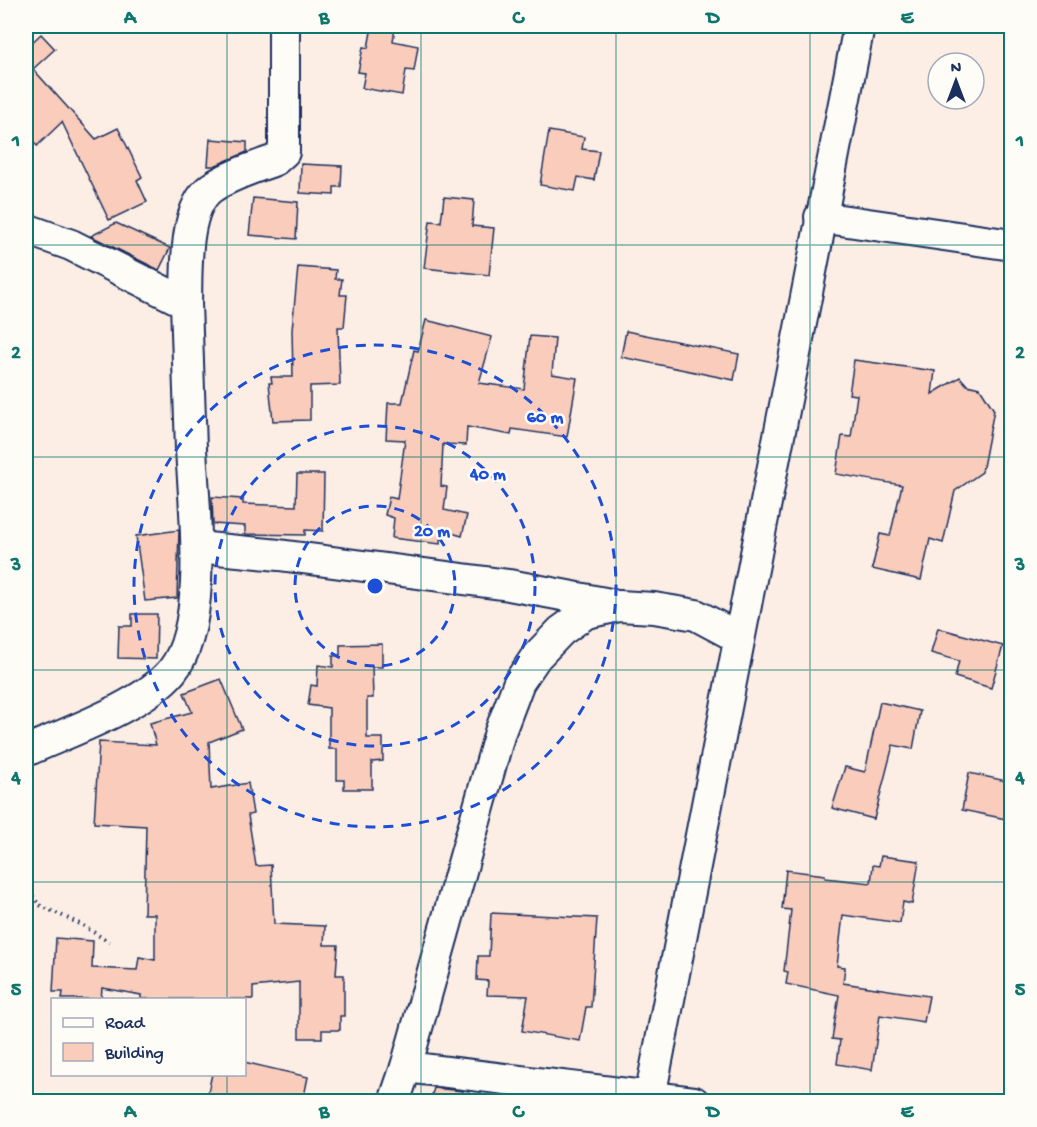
<svg xmlns="http://www.w3.org/2000/svg" width="1037" height="1127" viewBox="0 0 1037 1127" font-family="'Gochi Hand',sans-serif">
<rect width="100%" height="100%" fill="#fceee5"/>
<filter id="ink" filterUnits="userSpaceOnUse"><feTurbulence type="fractalNoise" baseFrequency=".0167" numOctaves="2"/><feDisplacementMap in="SourceGraphic" scale="12" xChannelSelector="R" yChannelSelector="G"/><feConvolveMatrix kernelMatrix="1 2 1 2 8 2 1 2 1" color-interpolation-filters="sRGB"/></filter>
<g filter="url(#ink)">
<g fill="#f9ccbb" stroke="#1b2f5e" stroke-width="1.5">
<path d="M372,26L395,28L393,41L418,46L414,71L406,70L402,95L362,88L365,73L358,72L363,47L368,48Z"/>
<path d="M41,34L55,49L33,69L96,139L118,128L142,177L137,180L147,202L109,220L62,122L37,146L26,134V48Z"/>
<path d="M549,131L584,137L582,149L599,151L594,180L578,177L575,191L540,185Z"/>
<path d="M210,139L247,142V152L214,166H208Z"/>
<path d="M301,164L342,166L341,187H334V195L300,193Z"/>
<path d="M444,197L474,200L472,226L494,228L489,275L424,268L430,221L441,222Z"/>
<path d="M253,198L298,202L296,239L249,235Z"/>
<path d="M116,223L170,248L159,270L91,236Z"/>
<path d="M298,267L336,270L335,279H342L340,295H347L344,327H338L340,385L310,386V420L273,421L269,383H272L271,377H293L292,330Z"/>
<path d="M426,320L492,337L479,383L524,389L530,336L555,338L552,374L577,378L567,437L512,429L511,435L467,427L466,445L443,444L441,486L447,487L444,510L467,515L462,536L441,530L440,544L392,538L394,518L385,515L389,497L397,499L405,440L386,439L388,403H402L414,350L418,351Z"/>
<path d="M626,331L739,354L734,380L621,357Z"/>
<path d="M854,360L935,371L932,394L960,377L967,385L980,388L994,410L982,472L955,491L943,543L930,539L921,580L872,569L880,534L890,536L902,485L836,474L842,436L851,437L857,395L849,394Z"/>
<path d="M297,474H324L323,531L305,530V535L245,534V526L213,524L212,497L243,499V504L296,506Z"/>
<path d="M179,530L177,598L145,601L136,536Z"/>
<path d="M132,614H157L156,659L118,658L119,626H132Z"/>
<path d="M938,628L1003,646L991,688L955,677L959,661L931,653Z"/>
<path d="M382,644V667H372L373,698H367V738H383V761L372,762V789H344V780H337V749H329V708L308,705L311,685L317,686L318,665L333,667V656L340,655V645Z"/>
<path d="M221,679L242,729L209,742L211,789L248,783L253,814L248,815L256,866L271,865L274,924L325,926L324,945H338L336,975H344V1016H340V1030H322V1038H299V982L253,987V999H141V995L102,988L101,999H62L63,992H53L56,938L93,941L92,968L137,970L139,957L155,960V914H144L146,826L94,823L99,742L156,745L150,723L192,712L184,693Z"/>
<path d="M880,702L920,711L913,749L893,745L874,819L832,808L845,767L865,772Z"/>
<path d="M969,773L1011,782V820L962,810Z"/>
<path d="M881,856L919,861L912,904L903,902L900,923L843,915L837,966L845,967L843,983L929,996L924,1022L880,1015L872,1070L837,1064L840,1040L832,1039L839,995L786,984L788,972L784,971L791,910L782,909L786,870L825,875V878L871,883L873,865L879,866Z"/>
<path d="M491,913L597,918L591,1007H586L580,1041L522,1031L528,996L487,995L488,981L477,980L478,956H489Z"/>
<path d="M244,1062L308,1077L303,1101H206L212,1074H244Z"/>
<path d="M434,1088L463,1091L461,1101H430Z"/>
</g>
<g fill="none" stroke-linecap="round" stroke-linejoin="round">
<defs>
<g id="minor">
<path d="M820,217L1012,245"/>
<path d="M26,229L71,245L186,303C188,352 189,400 191,449C194,505 209,626 172,671C143,706 68,732 26,751"/>
<path d="M186,303C187,272 183,209 211,188C230,175 254,168 275,160L284,152V26"/>
<path d="M197,547L279,555L509,585L610,604"/>
<path d="M406,1067L694,1102"/>
<path d="M394,1102L406,1067L500,732L519,682L536,657L561,631L586,613L619,606L654,608L696,615L739,638"/>
<path d="M649,1102L859,26"/>
</g>
</defs>
<use href="#minor" stroke="#1b2f5e" stroke-width="34"/>
<path stroke="#1b2f5e" stroke-width="4" stroke-dasharray="1.5 4.5" stroke-linecap="butt" d="M26,886L39,905L82,925L109,942"/>
<use href="#minor" stroke="#fdfcf7" stroke-width="30"/>
</g>
</g>
<path fill="none" stroke="#0f766e" stroke-width="1.5" stroke-opacity="0.55" d="M227,26V1000M421,26V1102M616,26V1102M810,26V1102M26,245H1012M26,457H1012M26,670H1012M26,882H1012M227,1074V1102"/>
<g fill="none" stroke="#1d4ed8" stroke-width="3" stroke-dasharray="10 8">
<circle cx="375" cy="586" r="80"/>
<circle cx="375" cy="586" r="160"/>
<circle cx="375" cy="586" r="241"/>
</g>
<circle cx="375" cy="586" r="9" fill="#1d4ed8" stroke="#fdfcf7" stroke-width="3"/>
<g font-size="18" text-anchor="middle" font-weight="bold" fill="#1d4ed8" stroke="#fdfcf7" stroke-width="5" stroke-linejoin="round" paint-order="stroke">
<text x="545" y="422">60 m</text>
<text x="488" y="479">40 m</text>
<text x="432" y="536">20 m</text>
</g>
<rect width="1037" height="1127" fill="none" stroke="#fdfcf7" stroke-width="66"/>
<rect x="51" y="998" width="195" height="78" fill="#fdfcf7" stroke="#a3aaba" stroke-width="1.5"/>
<rect x="63" y="1018" width="30" height="9" fill="#fdfcf7" stroke="#a3aaba" stroke-width="1.5"/>
<text x="105" y="1028" font-size="18" fill="#1b2f5e">Road</text>
<rect x="63" y="1043" width="30" height="18" fill="#f9ccbb" stroke="#a3aaba" stroke-width="1.5"/>
<text x="105" y="1058" font-size="18" fill="#1b2f5e">Building</text>
<g transform="translate(956 81)"><circle r="28" fill="#fdfcf7" stroke="#a3aaba" stroke-width="1.5"/>
<path d="M0-4.5L10 22L0 15L-10 22Z" fill="#1b2f5e"/>
<text y="-9" font-size="16" font-weight="bold" text-anchor="middle" fill="#1b2f5e">N</text>
</g>
<rect x="33" y="33" width="971" height="1061" fill="none" stroke="#0f766e" stroke-width="2"/>
<g font-size="20" text-anchor="middle" font-weight="bold" fill="#0f766e">
<text x="130" y="23">A</text>
<text x="324" y="23">B</text>
<text x="518" y="23">C</text>
<text x="713" y="23">D</text>
<text x="907" y="23">E</text>
<text x="16" y="146">1</text>
<text x="1020" y="146">1</text>
<text x="16" y="358">2</text>
<text x="1020" y="358">2</text>
<text x="16" y="570">3</text>
<text x="1020" y="570">3</text>
<text x="16" y="783">4</text>
<text x="1020" y="783">4</text>
<text x="16" y="995">5</text>
<text x="1020" y="995">5</text>
<text x="130" y="1117">A</text>
<text x="324" y="1117">B</text>
<text x="518" y="1117">C</text>
<text x="713" y="1117">D</text>
<text x="907" y="1117">E</text>
</g>
</svg>
